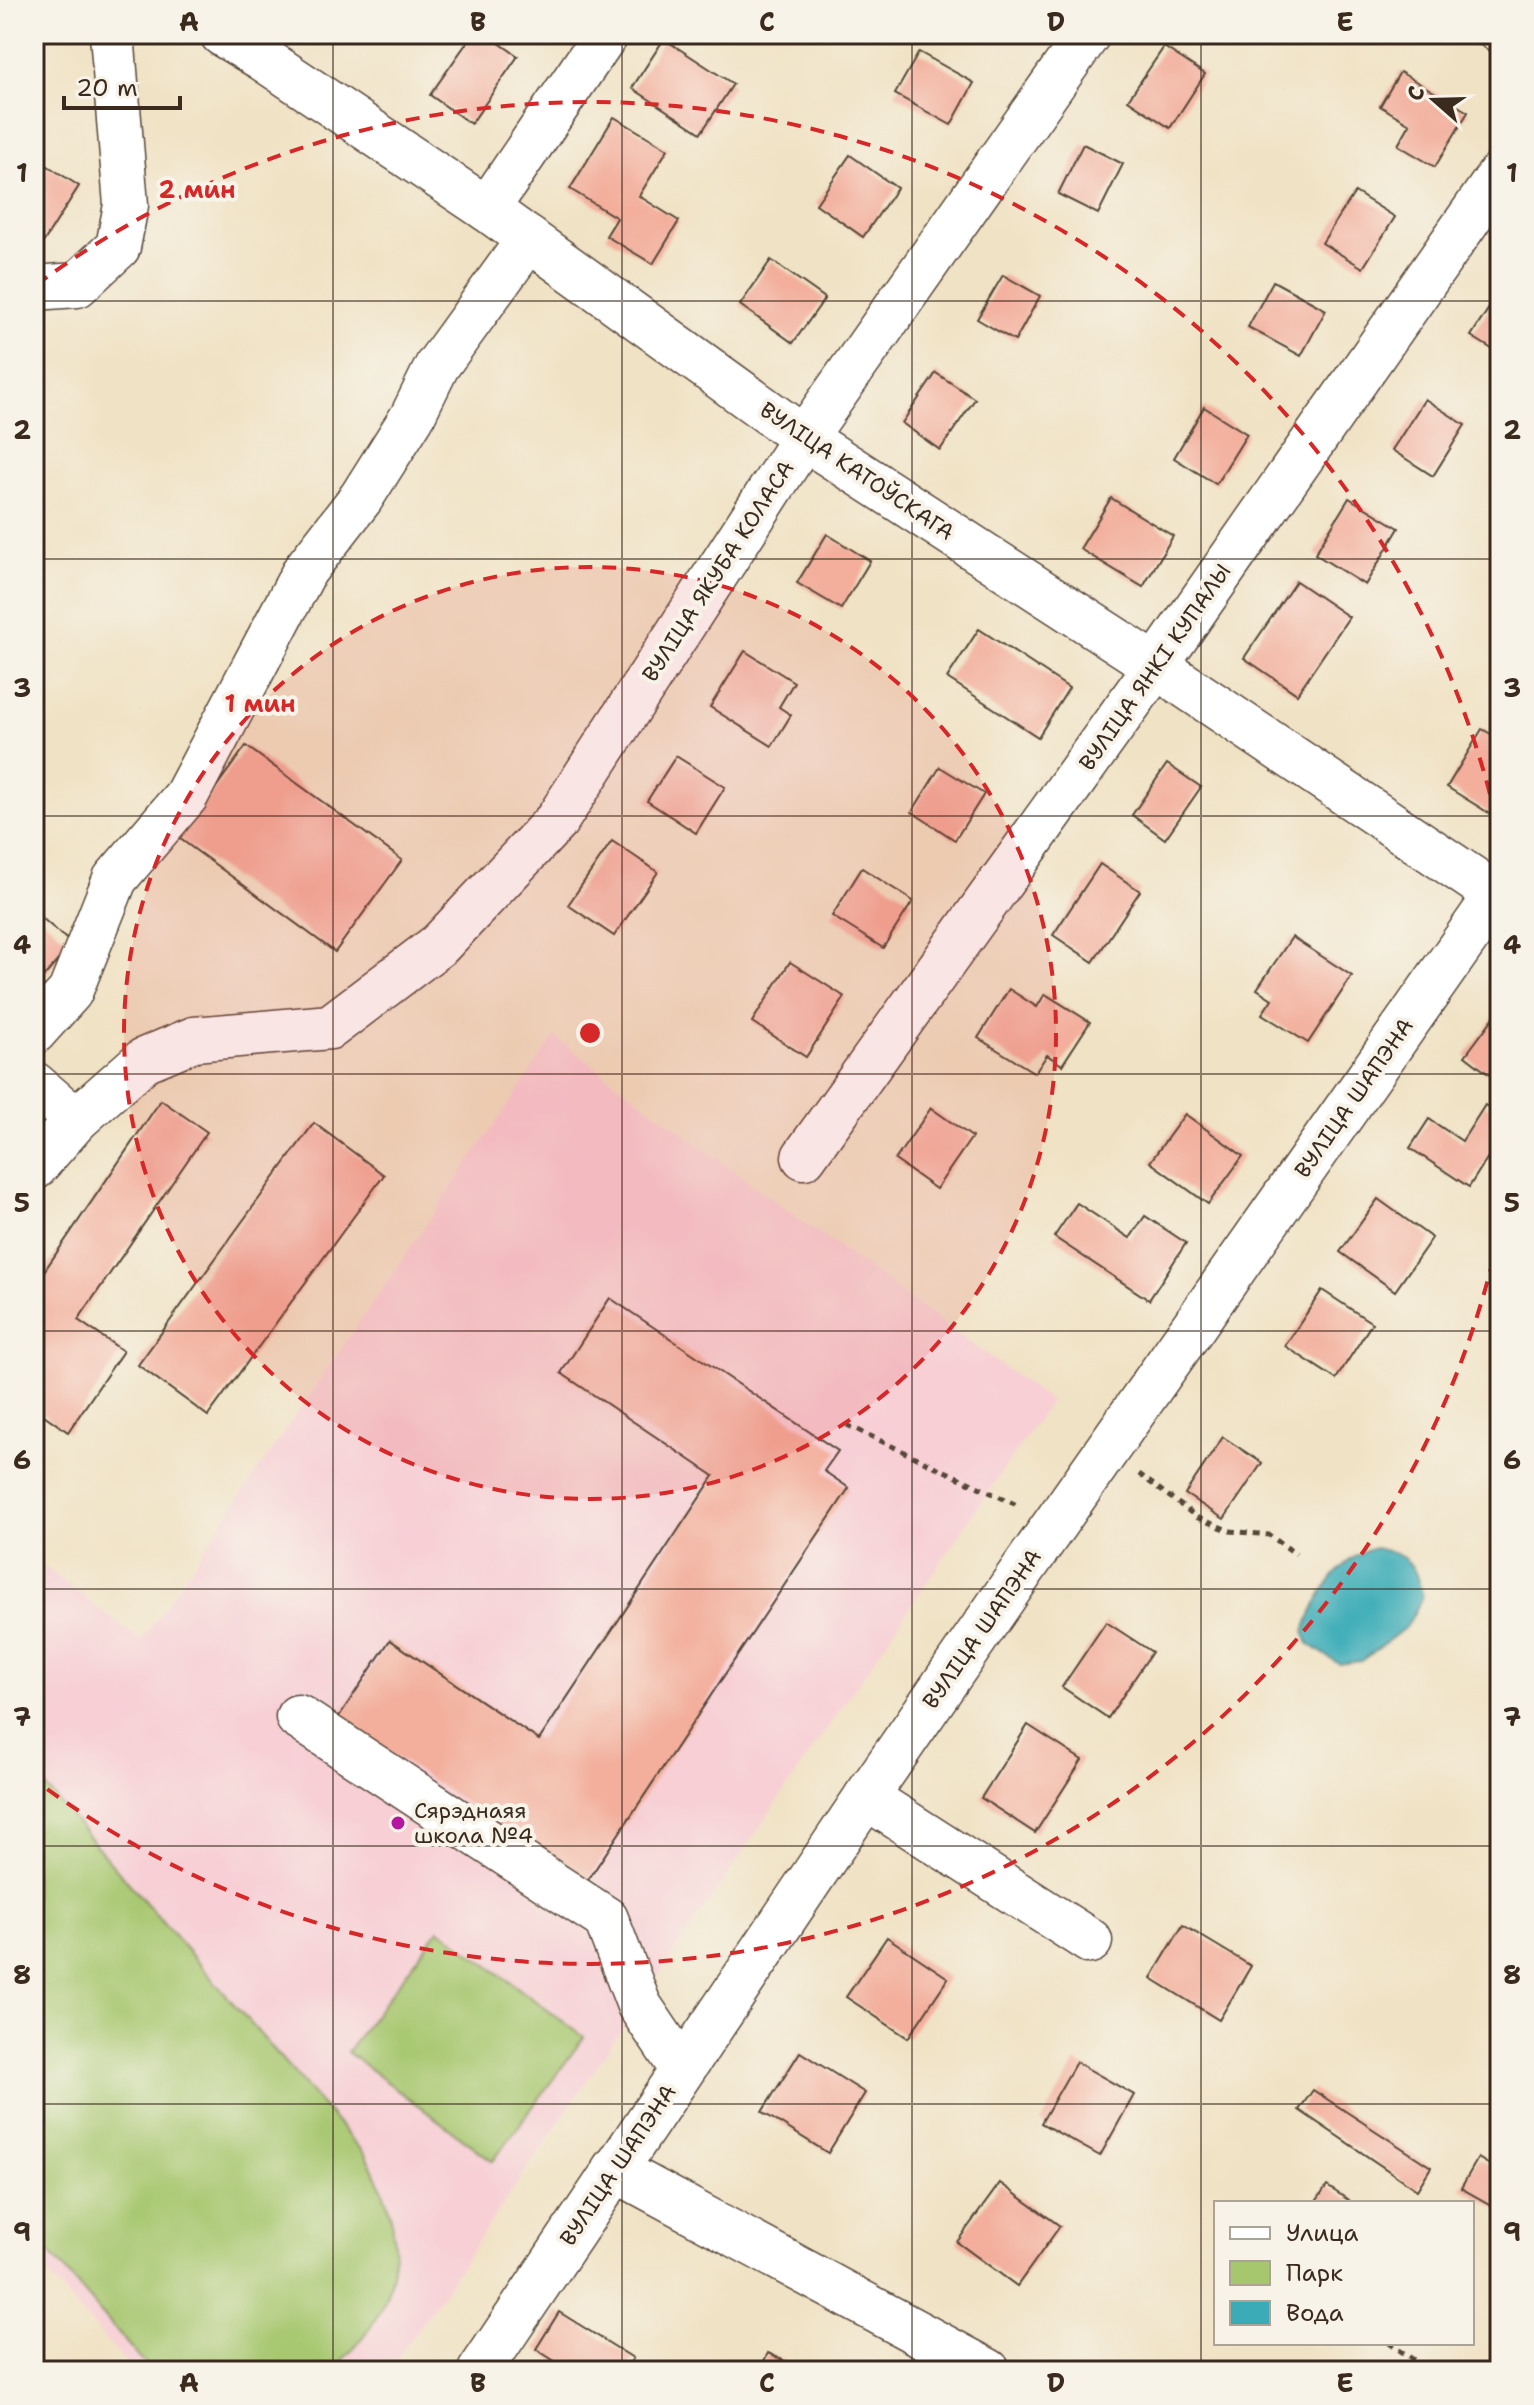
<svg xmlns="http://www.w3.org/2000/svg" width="1534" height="2405" viewBox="0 0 1534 2405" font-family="'Shantell Sans',sans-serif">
<rect width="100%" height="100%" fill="#f7f3e8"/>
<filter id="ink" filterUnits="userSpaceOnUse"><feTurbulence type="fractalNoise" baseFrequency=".0125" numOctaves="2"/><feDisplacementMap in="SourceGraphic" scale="16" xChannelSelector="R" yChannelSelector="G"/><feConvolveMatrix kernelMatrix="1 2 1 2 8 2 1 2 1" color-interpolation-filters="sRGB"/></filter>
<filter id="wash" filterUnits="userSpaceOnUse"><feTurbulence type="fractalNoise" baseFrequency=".006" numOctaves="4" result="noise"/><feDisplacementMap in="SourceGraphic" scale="32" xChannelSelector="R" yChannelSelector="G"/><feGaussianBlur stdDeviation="1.8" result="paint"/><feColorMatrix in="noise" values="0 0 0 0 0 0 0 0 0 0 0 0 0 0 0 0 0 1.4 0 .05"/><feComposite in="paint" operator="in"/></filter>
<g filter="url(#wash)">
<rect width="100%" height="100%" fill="#f0e2c4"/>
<path fill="#f7cfd5" d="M555,1037L785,1209L1050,1401L389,2371H133L34,2259V1559L141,1641Z"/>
<g fill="#a7c76f" stroke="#717846" stroke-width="2">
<path d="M34,1774L365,2155C413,2232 402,2315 329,2371H155L141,2360L34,2234Z"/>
<path d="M439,1929L584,2037L493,2161L347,2052Z"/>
</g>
<path fill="#3bacb7" stroke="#3b6b6a" stroke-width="2" d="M1375,1548C1410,1556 1413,1562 1423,1596L1407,1626L1362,1661L1339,1664L1309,1644L1304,1632C1317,1597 1337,1558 1375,1548Z"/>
<g id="blocks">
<g fill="#f3af9c">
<path d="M473,34H486L518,56L471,124L430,95Z"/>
<path d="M1464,34H1500V58Z"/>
<path d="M664,39L733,84L701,133L632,88Z"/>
<path d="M1164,47L1205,74L1170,128L1128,100Z"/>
<path d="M919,52L974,83L951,125L895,94Z"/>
<path d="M1400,72L1468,112L1435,167L1398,145L1410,124L1380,106Z"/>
<path d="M614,117L668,149L639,196L679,221L653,264L606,236L617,218L570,189Z"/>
<path d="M1083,144L1123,164L1098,214L1058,194Z"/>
<path d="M850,155L897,188L863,237L816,204Z"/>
<path d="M34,157L79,186L34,257Z"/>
<path d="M1355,192L1395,217L1363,268L1322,243Z"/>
<path d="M771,260L825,298L793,343L740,305Z"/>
<path d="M1003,275L1040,296L1015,341L977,319Z"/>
<path d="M1273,281L1326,310L1301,356L1248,327Z"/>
<path d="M1500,291V354L1471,336Z"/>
<path d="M936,373L975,399L940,450L902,423Z"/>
<path d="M1425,399L1465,425L1433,476L1392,450Z"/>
<path d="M1204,407L1247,434L1216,484L1174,458Z"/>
<path d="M1111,498L1173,536L1143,587L1080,549Z"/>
<path d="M1349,498L1399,528L1365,585L1315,554Z"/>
<path d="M827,534L870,561L841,609L797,583Z"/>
<path d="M1296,581L1349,617L1297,694L1244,658Z"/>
<path d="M979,629L1069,688L1038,737L947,678Z"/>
<path d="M745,651L794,682L779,707L791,715L772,746L710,707Z"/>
<path d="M1482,729L1500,739V801L1492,815L1447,787Z"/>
<path d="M246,746L402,860L335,952L179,838Z"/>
<path d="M676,756L725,787L696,833L647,801Z"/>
<path d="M1167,764L1201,787L1165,839L1132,815Z"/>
<path d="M940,767L984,794L955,840L912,812Z"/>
<path d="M612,841L658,872L614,936L568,905Z"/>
<path d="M1100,864L1140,891L1093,962L1053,935Z"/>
<path d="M862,868L913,901L883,948L832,916Z"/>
<path d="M34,911L72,944L34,988Z"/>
<path d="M1292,937L1352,976L1308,1043L1262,1014L1272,999L1257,989Z"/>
<path d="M790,962L845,997L806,1057L752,1022Z"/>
<path d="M1009,989L1037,1007L1045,994L1090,1022L1062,1065L1047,1055L1035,1073L978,1038Z"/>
<path d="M1500,1009V1083L1465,1056Z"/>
<path d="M161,1100L207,1132L78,1320L123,1351L68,1432L34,1408V1286Z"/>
<path d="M1485,1105L1500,1115V1138L1469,1187L1410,1148L1429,1119L1462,1141Z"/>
<path d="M931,1108L972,1137L936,1189L895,1160Z"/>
<path d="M1185,1114L1243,1156L1208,1204L1150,1162Z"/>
<path d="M314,1123L384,1175L208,1416L138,1365Z"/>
<path d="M1378,1199L1432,1238L1395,1291L1340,1252Z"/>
<path d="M1077,1203L1130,1238L1145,1216L1186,1243L1149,1300L1054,1237Z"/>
<path d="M1322,1290L1372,1323L1336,1379L1285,1346Z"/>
<path d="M610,1298L838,1451L824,1471L849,1488L586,1883L338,1718L390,1640L539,1740L714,1476L561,1373Z"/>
<path d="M1223,1437L1262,1463L1224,1519L1185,1494Z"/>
<path d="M1106,1622L1152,1652L1108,1718L1062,1687Z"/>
<path d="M1028,1725L1082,1760L1035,1833L981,1798Z"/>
<path d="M1183,1925L1251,1966L1219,2020L1151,1978Z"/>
<path d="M887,1937L948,1978L908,2038L846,1997Z"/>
<path d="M800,2052L865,2093L828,2153L762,2112Z"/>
<path d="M1076,2062L1134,2095L1100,2156L1041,2123Z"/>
<path d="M1313,2090L1431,2167L1417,2190L1299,2110Z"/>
<path d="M1500,2156V2210L1461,2188L1478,2158L1493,2167Z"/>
<path d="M1000,2183L1060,2226L1017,2286L957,2242Z"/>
<path d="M1327,2186L1353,2203H1315Z"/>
<path d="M559,2312L633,2358L625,2371H570L536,2349Z"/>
<path d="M768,2353L805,2371H759Z"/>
</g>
</g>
</g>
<g filter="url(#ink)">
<use href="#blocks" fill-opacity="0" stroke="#564637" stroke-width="2"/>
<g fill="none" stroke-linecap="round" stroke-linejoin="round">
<defs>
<g id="minor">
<path d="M222,34L262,58L487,209L804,438L1156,666L1500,897"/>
<path d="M487,209L606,34"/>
<path d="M34,288L77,285L118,247L126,205L112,34"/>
<path d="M34,1032L70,992L115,879L186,796L305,570L361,498L412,417L437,366L529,239"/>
<path d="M34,1084L76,1120"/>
<path d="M804,1157L1156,666L1500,174"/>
<path d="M34,1168L76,1120L144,1060L194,1039L330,1027L440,944L557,820L804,438L1088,34"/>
<path d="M298,1717L606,1919L639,2005L682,2069"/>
<path d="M866,1797L1090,1941"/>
<path d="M614,2169L988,2371"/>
<path d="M480,2371L866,1797L1024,1568L1500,890"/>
</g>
</defs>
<use href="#minor" stroke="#564637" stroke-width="47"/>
<g stroke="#564637" stroke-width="5" stroke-dasharray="6 6" stroke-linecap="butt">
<path d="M847,1425L1019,1506"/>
<path d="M1139,1474L1198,1518L1230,1531L1269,1535L1296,1554"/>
<path d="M1389,2343L1430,2371"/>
</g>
<use href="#minor" stroke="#fff" stroke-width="44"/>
</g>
</g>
<path fill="none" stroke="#3b2a1e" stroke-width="2" stroke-opacity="0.55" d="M333,34V2371M622,34V2371M912,34V2371M1201,34V2371M34,301H1500M34,559H1500M34,816H1500M34,1074H1500M34,1331H1500M34,1589H1500M34,1846H1500M34,2104H1500"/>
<circle cx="590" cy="1033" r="466" fill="#d62828" fill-opacity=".12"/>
<g fill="none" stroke="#d62828" stroke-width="4" stroke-dasharray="14 10">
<circle cx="590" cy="1033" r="466"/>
<path d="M1499 1235A931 931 0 0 1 36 1781M36 285A931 931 0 0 1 1499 831"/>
</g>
<circle fill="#b5179e" stroke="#f7f3e8" stroke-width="3" cx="398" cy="1823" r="8"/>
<g text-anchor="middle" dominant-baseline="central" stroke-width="8" stroke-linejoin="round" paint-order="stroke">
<g font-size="22" fill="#3b2a1e" stroke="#f7f3e8">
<text transform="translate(857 471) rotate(34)">ВУЛІЦА КАТОЎСКАГА</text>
<text transform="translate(718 571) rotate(-57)">ВУЛІЦА ЯКУБА КОЛАСА</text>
<text transform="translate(1155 667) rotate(-55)">ВУЛІЦА ЯНКІ КУПАЛЫ</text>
<text transform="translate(1354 1098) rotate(-55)">ВУЛІЦА ШАПЭНА</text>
<text transform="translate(982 1629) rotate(-55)">ВУЛІЦА ШАПЭНА</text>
<text transform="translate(618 2165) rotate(-56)">ВУЛІЦА ШАПЭНА</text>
</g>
<g font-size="22" fill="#3b2a1e" stroke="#f7f3e8" text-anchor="start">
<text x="414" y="1810">Сярэднаяя<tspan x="414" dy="25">школа №4</tspan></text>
</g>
</g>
<circle cx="590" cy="1033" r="12" fill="#d62828" stroke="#f7f3e8" stroke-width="4"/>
<g font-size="24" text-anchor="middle" font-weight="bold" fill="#d62828" stroke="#f7f3e8" stroke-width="8" stroke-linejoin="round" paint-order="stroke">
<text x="197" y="198">2 мин</text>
<text x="260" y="712">1 мин</text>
</g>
<rect width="1534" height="2405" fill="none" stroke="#f7f3e8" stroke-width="88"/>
<rect x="1214" y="2201" width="260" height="144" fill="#f7f3e8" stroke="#aca397" stroke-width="2"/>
<rect x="1230" y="2227" width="40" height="12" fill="#ffffff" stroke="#aca397" stroke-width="2"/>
<text x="1286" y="2241" font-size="24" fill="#3b2a1e">Улица</text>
<rect x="1230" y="2261" width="40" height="24" fill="#a7c76f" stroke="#aca397" stroke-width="2"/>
<text x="1286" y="2281" font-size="24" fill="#3b2a1e">Парк</text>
<rect x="1230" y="2301" width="40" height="24" fill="#3bacb7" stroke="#aca397" stroke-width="2"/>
<text x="1286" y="2321" font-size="24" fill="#3b2a1e">Вода</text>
<g transform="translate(1434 100) rotate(290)" stroke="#f7f3e8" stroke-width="6" paint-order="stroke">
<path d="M0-6L14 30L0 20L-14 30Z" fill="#3b2a1e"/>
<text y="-12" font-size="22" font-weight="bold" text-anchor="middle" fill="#3b2a1e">С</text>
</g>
<path d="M64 96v12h116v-12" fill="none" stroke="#3b2a1e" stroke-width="4"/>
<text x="76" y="96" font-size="24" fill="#3b2a1e" stroke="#f7f3e8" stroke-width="6" paint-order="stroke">20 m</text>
<rect x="44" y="44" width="1446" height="2317" fill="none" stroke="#3b2a1e" stroke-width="3"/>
<g font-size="26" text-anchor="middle" font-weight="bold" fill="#3b2a1e">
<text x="189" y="31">A</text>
<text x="478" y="31">B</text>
<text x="767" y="31">C</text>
<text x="1056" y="31">D</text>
<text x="1345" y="31">E</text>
<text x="22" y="182">1</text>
<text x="1512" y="182">1</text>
<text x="22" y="439">2</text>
<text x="1512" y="439">2</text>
<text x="22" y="697">3</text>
<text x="1512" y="697">3</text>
<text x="22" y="954">4</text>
<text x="1512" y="954">4</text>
<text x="22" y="1212">5</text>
<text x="1512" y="1212">5</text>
<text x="22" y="1469">6</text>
<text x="1512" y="1469">6</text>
<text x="22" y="1726">7</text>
<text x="1512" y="1726">7</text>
<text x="22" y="1984">8</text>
<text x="1512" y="1984">8</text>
<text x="22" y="2241">9</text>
<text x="1512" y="2241">9</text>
<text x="189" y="2392">A</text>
<text x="478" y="2392">B</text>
<text x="767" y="2392">C</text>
<text x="1056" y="2392">D</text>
<text x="1345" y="2392">E</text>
</g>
</svg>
